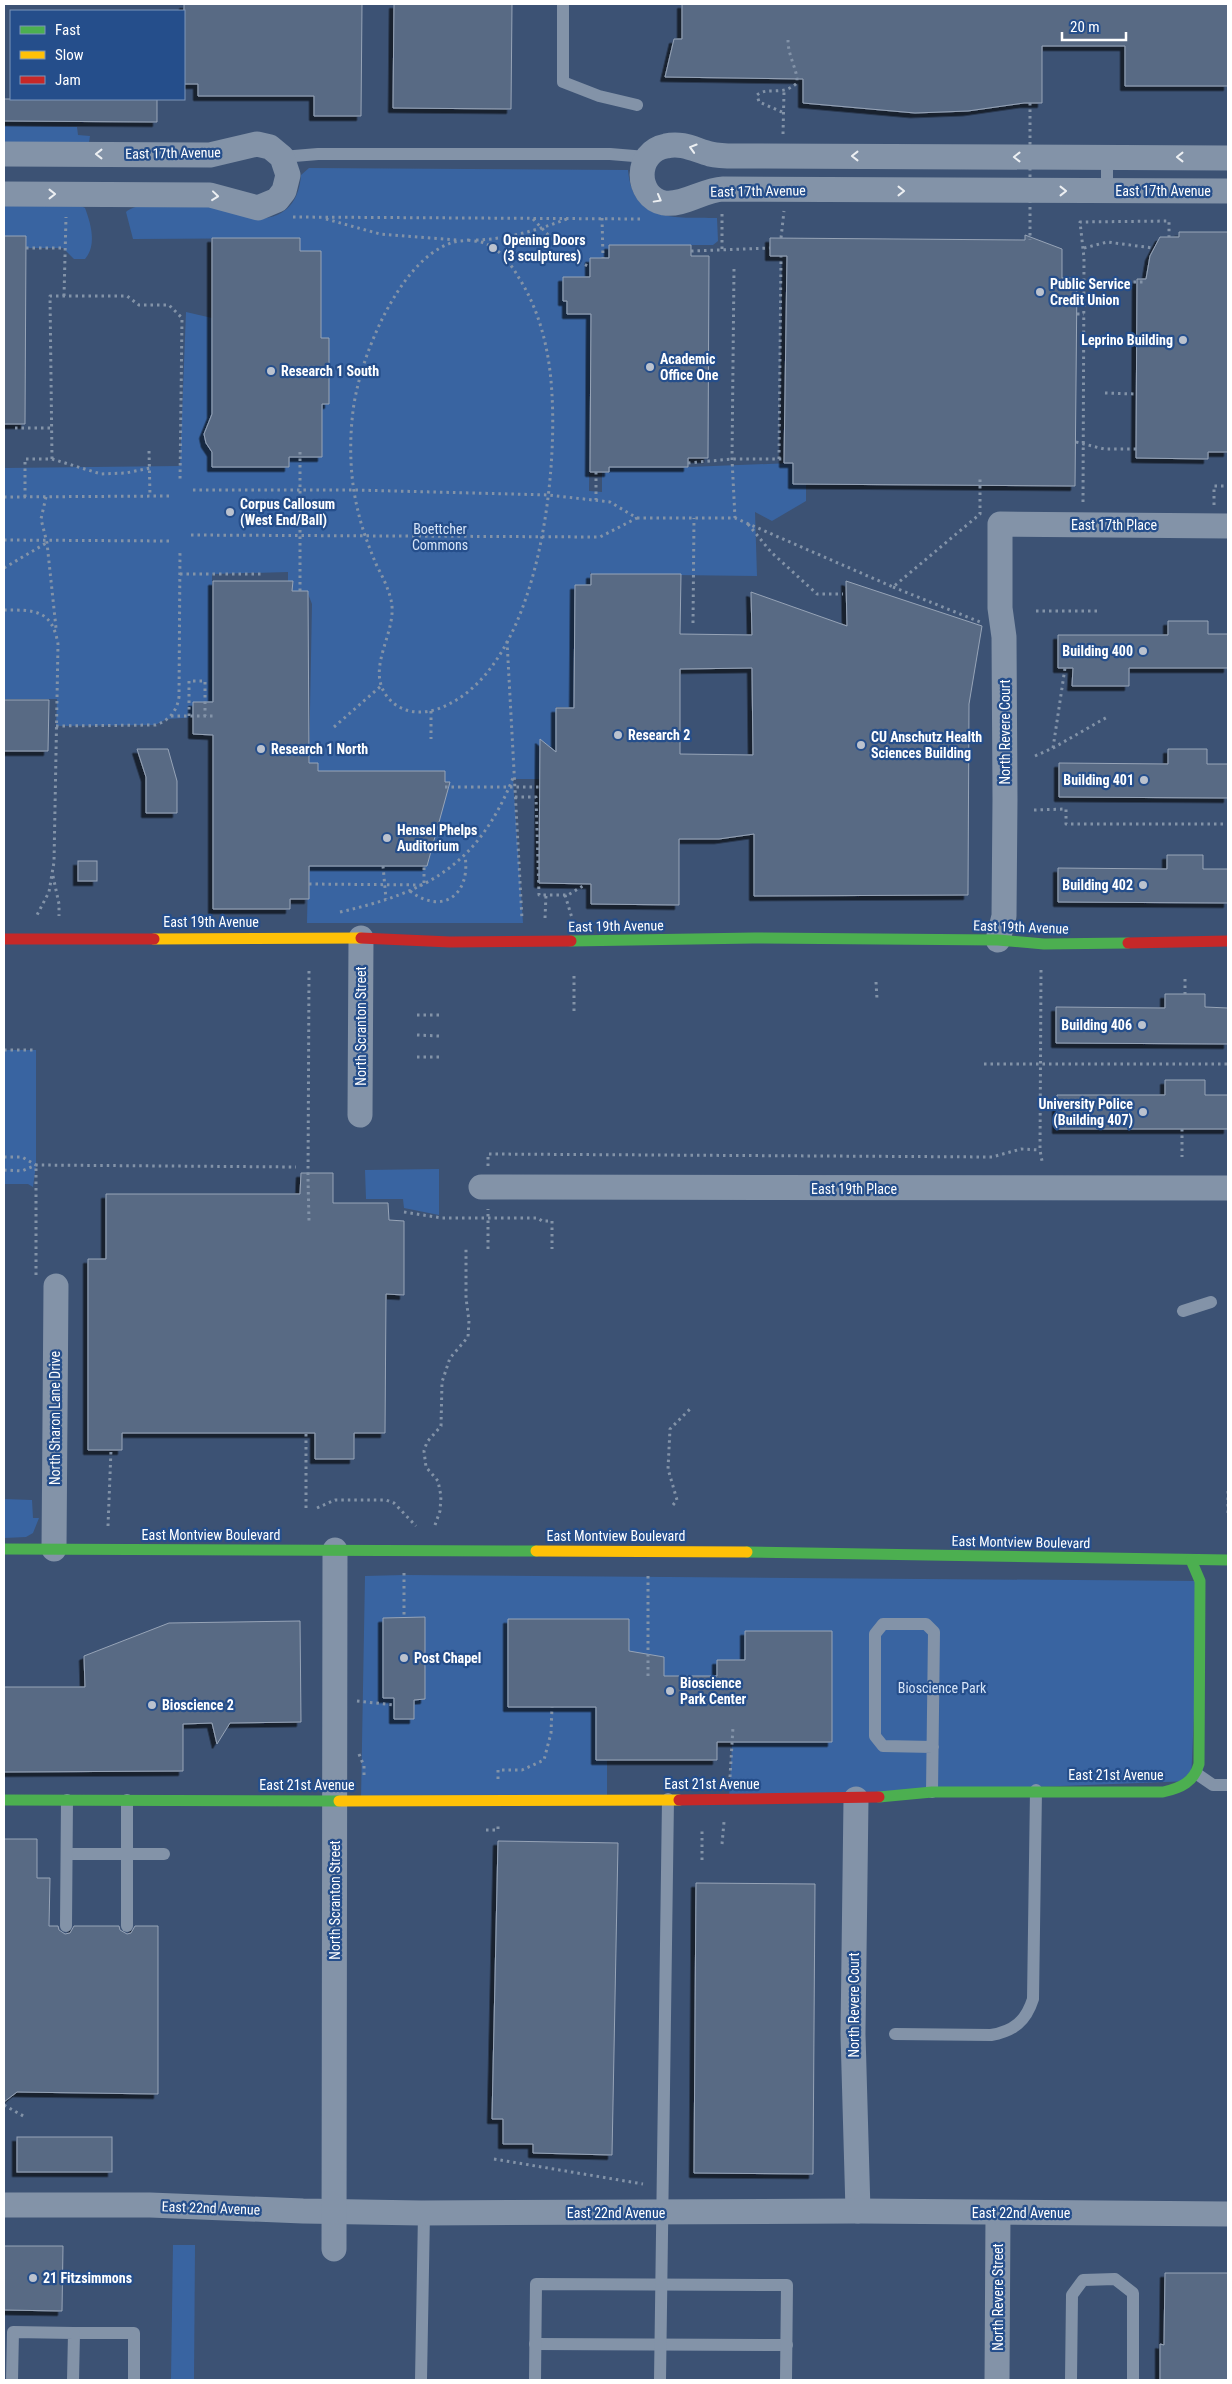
<svg xmlns="http://www.w3.org/2000/svg" width="1232" height="2384" viewBox="0 0 1232 2384" font-family="'Roboto Condensed',sans-serif">
<defs>
<filter id="shadow"><feDropShadow dx="-4.5" dy="4.5" stdDeviation="0" flood-color="#0009"/></filter>
</defs>
<rect width="100%" height="100%" fill="#3c5274"/>
<g fill="#3964a1">
<path d="M4,126L77,127L78,135L90,136L89,143L4,144Z"/>
<path d="M309,168L628,170C633,224 675,217 717,218L718,241L713,245H610L609,258H590V277H563V300L591,314L589,491L602,492V472H608L609,467H688L793,463V484H806V501L772,521L755,512L757,576L591,574L590,571L591,585H575L574,708L556,707V766H540V779H513L523,923H307L309,830L445,799V772L339,771L318,780V763H309L312,604L307,591H292L293,581H288V572L212,574L213,716L167,719L155,725L56,726L57,699H4V468L180,466L186,312L212,318L289,467V450L308,457L322,456V404H329V339L321,338V251H300V238L133,239L126,212C138,200 196,203 214,206C229,208 245,214 259,219C287,217 299,201 301,175Z"/>
<path d="M4,203L77,204L85,208C91,224 97,245 85,259H74L63,248H26V236H4Z"/>
<path d="M4,1050H36V1165L33,1187L28,1184H4Z"/>
<path d="M439,1169V1215L404,1208L403,1199H366L365,1170Z"/>
<path d="M4,1499L32,1500L33,1518H39L33,1533L26,1537L4,1538Z"/>
<path d="M404,1575L1200,1581L1191,1781L729,1799L733,1727L743,1742H832V1631H745V1660H717V1676H664V1657L629,1652V1619H509L596,1707V1760H607V1800H361L365,1576Z"/>
<path d="M173,2245H195L194,2380H171Z"/>
</g>
<g fill="#586a84" stroke="#97a4b7" fill-rule="evenodd" filter="url(#shadow)">
<path d="M184,4H362L361,116H314V96H198V84H184Z"/>
<path d="M394,4H512L511,109L393,108Z"/>
<path d="M682,4H1228V86H1125V46H1042V103H1024L968,111L915,113L803,103V79L665,77L674,39H682Z"/>
<path d="M4,99H157V122L4,121Z"/>
<path d="M1179,232H1228V452H1208V459L1136,458L1137,279H1146L1150,256L1160,237H1179Z"/>
<path d="M1025,235L1062,249V278H1077L1075,486L793,484V463H784L787,256H770V238L1025,240Z"/>
<path d="M4,236H26L25,424H4Z"/>
<path d="M212,238H300V251H321V338H329V404H322V457H289V467H212V452L206,443L204,434L212,414Z"/>
<path d="M609,245H691V256H709L708,458H688V467H609V472H590L591,314H567V301H563V277H590V258H609Z"/>
<path d="M591,574H681L680,634L752,635L751,592L847,626L846,581L982,626L969,704L968,895L754,896V834L719,839H679V905L591,904V884L539,883L540,739L556,752V708H574L575,585H591ZM752,668L753,755L680,754V669Z"/>
<path d="M213,581H293L292,591H308L309,763H318V771H445V782H450L427,866H309V899H290V909H213V735L193,734V702H213Z"/>
<path d="M1168,621H1208V634H1228V668H1129V686H1072L1073,668H1058V635H1168Z"/>
<path d="M4,700H49L48,751H4Z"/>
<path d="M137,749H168L177,781V813H146V777Z"/>
<path d="M1168,749H1207V764H1228V798L1059,797V763L1168,764Z"/>
<path d="M1167,855H1203V869H1228V903L1058,902V868L1167,869Z"/>
<rect x="78" y="861" width="19" height="20"/>
<path d="M1165,994H1205V1007L1228,1008V1044L1056,1043V1007L1165,1008Z"/>
<path d="M1165,1080H1205V1095H1228V1129H1057V1095H1165Z"/>
<path d="M301,1173H333V1203H388L389,1220L404,1221V1295L386,1294L385,1433H354V1459H315V1433H122V1450H88V1259H106V1194H300Z"/>
<path d="M425,1617V1699L414,1700V1719H394V1698H383V1618Z"/>
<path d="M508,1619H629V1651L664,1657V1676H717V1660H745V1631H832V1742H717V1760H596V1707H508Z"/>
<path d="M300,1621L301,1722L230,1723L217,1744L212,1723L183,1724V1771L4,1772V1687H85L84,1656L169,1623Z"/>
<path d="M4,1839H37V1878H50L49,1926H58L59,1930L65,1934L70,1933L74,1926H119L120,1930L127,1934L131,1933L135,1926H158V2094L17,2092L4,2102Z"/>
<path d="M498,1841L618,1843L612,2155L533,2153V2144H503V2119H492Z"/>
<path d="M696,1883L815,1884L813,2174L694,2173Z"/>
<rect x="17" y="2137" width="95" height="35"/>
<path d="M4,2246H63L62,2311L4,2310Z"/>
<path d="M1165,2273H1228V2380H1160V2344L1164,2345Z"/>
</g>
<g fill="none" stroke-linecap="round" stroke-linejoin="round">
<g stroke="#8393a8" stroke-width="3" stroke-dasharray="2.5 4" stroke-linecap="butt">
<path d="M782,112L759,102L757,95C768,86 782,97 797,83C798,70 788,57 788,40"/>
<path d="M783,134L784,92"/>
<path d="M722,214V251"/>
<path d="M293,217L642,219"/>
<path d="M602,218L603,258"/>
<path d="M326,219L380,234L457,240"/>
<path d="M533,219L554,241"/>
<path d="M781,238L784,211"/>
<path d="M468,240C473,241 479,241 484,243C500,249 511,264 519,278C541,313 550,354 552,395C557,481 538,648 458,699C445,707 431,713 416,712C406,711 397,707 391,701C361,671 399,633 391,600C388,587 382,576 376,564C369,547 362,529 358,511C350,479 349,444 353,411C359,360 398,261 451,243C456,241 462,241 468,240Z"/>
<path d="M476,240C508,239 537,230 567,219"/>
<path d="M26,248H63"/>
<path d="M1084,248L1107,242L1153,248"/>
<path d="M691,251L770,248"/>
<path d="M579,262L590,267"/>
<path d="M734,269L732,459L735,518"/>
<path d="M64,296L66,217"/>
<path d="M1077,314H1084"/>
<path d="M1105,393L1136,394"/>
<path d="M15,428H51"/>
<path d="M1076,442L1104,449H1136"/>
<path d="M149,451L150,496"/>
<path d="M52,459L50,296H127L139,305H169L182,318L180,481"/>
<path d="M779,459L781,256"/>
<path d="M688,463L732,459H784"/>
<path d="M596,472V500"/>
<path d="M4,497L170,496"/>
<path d="M25,497V459H52L101,474L126,473L150,468"/>
<path d="M46,497L41,519L47,543L56,628"/>
<path d="M1083,502L1084,258L1080,222L1169,221V237"/>
<path d="M1214,505V486H1228"/>
<path d="M637,518H735L893,587L980,514V478"/>
<path d="M748,524L771,552L817,594H843"/>
<path d="M191,535L600,537L637,518L610,502L549,495L354,490H191"/>
<path d="M4,540L169,541"/>
<path d="M4,568L48,542"/>
<path d="M180,574H262"/>
<path d="M893,587L980,622"/>
<path d="M4,610C34,610 52,609 58,644L54,862L49,892L37,915"/>
<path d="M1036,611H1099"/>
<path d="M693,623L694,518"/>
<path d="M507,641L522,919"/>
<path d="M431,711V739"/>
<path d="M171,716H213"/>
<path d="M189,716V681H205V716"/>
<path d="M56,726L155,725C169,721 177,711 179,697L180,551"/>
<path d="M334,727L381,686"/>
<path d="M1053,748L1065,668"/>
<path d="M1035,756L1053,748L1109,716"/>
<path d="M515,797H536L539,895H568L586,884"/>
<path d="M1034,810L1066,809V824H1228"/>
<path d="M383,866L386,899"/>
<path d="M53,876L59,904V916"/>
<path d="M309,884L424,885V866"/>
<path d="M410,891C443,916 471,894 465,856"/>
<path d="M565,895L572,918"/>
<path d="M340,912C428,892 478,865 513,778"/>
<path d="M545,918L546,895"/>
<path d="M1041,970L1040,1150L1042,1161"/>
<path d="M309,971L308,1179L309,1221"/>
<path d="M574,976V1011"/>
<path d="M1185,979V994"/>
<path d="M876,982L877,999"/>
<path d="M417,1015H439"/>
<path d="M417,1035L439,1036"/>
<path d="M4,1050H36"/>
<path d="M417,1057H439"/>
<path d="M984,1064H1228"/>
<path d="M1182,1129V1157"/>
<path d="M4,1157H22L36,1165"/>
<path d="M488,1166V1154L992,1157L1021,1149L1040,1150"/>
<path d="M4,1170L22,1171L36,1165L296,1167"/>
<path d="M404,1212L442,1218H538L542,1221H552V1249"/>
<path d="M488,1249V1209"/>
<path d="M36,1275V1165"/>
<path d="M1228,1491V1514"/>
<path d="M673,1505L677,1500L668,1469L670,1429L690,1409"/>
<path d="M306,1508V1433"/>
<path d="M317,1508L335,1500H386L394,1503L416,1526"/>
<path d="M435,1525L440,1511L441,1496L438,1481L426,1467L424,1451L427,1442L441,1426L442,1382L450,1358L468,1337L469,1321L466,1298V1249"/>
<path d="M108,1526L111,1450"/>
<path d="M404,1573V1617"/>
<path d="M648,1576V1676"/>
<path d="M357,1701L394,1705"/>
<path d="M359,1754L364,1766V1777"/>
<path d="M730,1777L733,1727"/>
<path d="M498,1779V1770H522L544,1760L551,1733L552,1707"/>
<path d="M486,1830H498V1825"/>
<path d="M722,1844L724,1822"/>
<path d="M702,1860V1831"/>
<path d="M4,2105L25,2117"/>
<path d="M494,2159L643,2184"/>
</g>
<g stroke="#8393a8" stroke-width="12">
<path d="M563,4V82L599,96L637,105"/>
<path d="M282,157L318,154H610L646,157"/>
<path d="M1107,157V190"/>
<path d="M1183,1311L1211,1302"/>
<path d="M1197,1774L1213,1785H1228"/>
<path d="M932,1792L934,1632L926,1624H883L875,1634V1736L883,1746L933,1747"/>
<path d="M127,1800V1926"/>
<path d="M67,1854H164"/>
<path d="M66,1926L67,1800"/>
<path d="M895,2034L991,2035C1014,2031 1026,2021 1033,1999L1036,1790"/>
<path d="M74,2333H134V2380"/>
<path d="M535,2344L787,2345"/>
<path d="M12,2380L13,2332L74,2333L73,2380"/>
<path d="M421,2380L424,2213"/>
<path d="M535,2380L536,2284L787,2285L786,2380"/>
<path d="M660,2380L668,1799"/>
<path d="M1071,2380L1072,2295L1083,2280L1115,2279L1133,2293V2380"/>
</g>
<g stroke="#8393a8" stroke-width="25">
<path d="M4,154L210,155L257,144L270,147L282,157L288,175L284,191L277,200L258,208L210,195L4,194"/>
<path d="M1228,158L748,156C736,156 722,157 710,154C695,150 682,142 666,146C634,152 635,197 664,203C683,206 703,190 723,189L1228,191"/>
<path d="M998,940L1004,916L1005,799L1004,637L1000,608V524L1228,526"/>
<path d="M360,1115L361,938"/>
<path d="M481,1187L1228,1188"/>
<path d="M54,1549L56,1286"/>
<path d="M856,1799L853,2034L858,2211"/>
<path d="M4,2205H150L303,2211L421,2213L858,2211L1228,2214"/>
<path d="M334,2249L335,1550"/>
<path d="M997,2380L998,2213"/>
</g>
<g stroke="#4caf50" stroke-width="11">
<path d="M571,941L754,938L998,940L1044,944L1128,943"/>
<path d="M4,1549L536,1551"/>
<path d="M747,1552L1228,1560"/>
<path d="M879,1797L932,1792H1163C1181,1788 1194,1782 1199,1764L1200,1581L1191,1560"/>
<path d="M4,1800L339,1801"/>
</g>
<g stroke="#ffc107" stroke-width="11">
<path d="M154,939L361,938"/>
<path d="M536,1551L747,1552"/>
<path d="M339,1801L679,1800"/>
</g>
<g stroke="#c62828" stroke-width="11">
<path d="M361,938L450,942L571,941"/>
<path d="M4,939H154"/>
<path d="M1128,943L1228,941"/>
<path d="M679,1800L879,1797"/>
</g>
<g stroke="#8393a8" stroke-width="3" stroke-dasharray="2.5 4" stroke-linecap="butt">
<path d="M1030,103V240"/>
<path d="M1062,282H1146"/>
<path d="M300,591V450"/>
<path d="M445,787H540"/>
</g>
</g>
<defs><path id="oneway-chevron" d="M-2-3.5L2.5 0L-2 3.5" fill="none" stroke-width="1.6" stroke-linecap="round" stroke-linejoin="round" transform="scale(1.25)"/></defs>
<g stroke="#eceff2">
<use href="#oneway-chevron" transform="translate(693 148) rotate(-163)"/>
<use href="#oneway-chevron" transform="translate(99 154) rotate(-180)"/>
<use href="#oneway-chevron" transform="translate(855 156) rotate(-180)"/>
<use href="#oneway-chevron" transform="translate(1017 157) rotate(-180)"/>
<use href="#oneway-chevron" transform="translate(1180 157) rotate(-180)"/>
<use href="#oneway-chevron" transform="translate(901 191)"/>
<use href="#oneway-chevron" transform="translate(1063 191)"/>
<use href="#oneway-chevron" transform="translate(52 194)"/>
<use href="#oneway-chevron" transform="translate(215 196) rotate(6)"/>
<use href="#oneway-chevron" transform="translate(658 199) rotate(29)"/>
</g>
<g fill="#bbc2ce" stroke="#254e8b" stroke-width="2">
<circle cx="493" cy="248" r="5"/>
<circle cx="1040" cy="292" r="5"/>
<circle cx="1183" cy="340" r="5"/>
<circle cx="650" cy="367" r="5"/>
<circle cx="271" cy="371" r="5"/>
<circle cx="230" cy="512" r="5"/>
<circle cx="1143" cy="651" r="5"/>
<circle cx="618" cy="735" r="5"/>
<circle cx="861" cy="745" r="5"/>
<circle cx="261" cy="749" r="5"/>
<circle cx="1144" cy="780" r="5"/>
<circle cx="387" cy="838" r="5"/>
<circle cx="1143" cy="885" r="5"/>
<circle cx="1142" cy="1025" r="5"/>
<circle cx="1143" cy="1112" r="5"/>
<circle cx="404" cy="1658" r="5"/>
<circle cx="670" cy="1691" r="5"/>
<circle cx="152" cy="1705" r="5"/>
<circle cx="33" cy="2278" r="5"/>
</g>
<g text-anchor="middle" dominant-baseline="central" stroke-width="4.5" stroke-linejoin="round" paint-order="stroke">
<g font-size="14" fill="#fff" stroke="#254e8b">
<text transform="translate(173 153) rotate(-1)">East 17th Avenue</text>
<text transform="translate(758 191) rotate(-1)">East 17th Avenue</text>
<text x="1163" y="191">East 17th Avenue</text>
<text x="1114" y="525">East 17th Place</text>
<text transform="translate(1005 732) rotate(-90)">North Revere Court</text>
<text x="211" y="922">East 19th Avenue</text>
<text transform="translate(616 926) rotate(-1)">East 19th Avenue</text>
<text transform="translate(1021 927) rotate(2)">East 19th Avenue</text>
<text transform="translate(361 1026) rotate(-90)">North Scranton Street</text>
<text x="854" y="1189">East 19th Place</text>
<text transform="translate(55 1418) rotate(-90)">North Sharon Lane Drive</text>
<text x="211" y="1535">East Montview Boulevard</text>
<text x="616" y="1536">East Montview Boulevard</text>
<text transform="translate(1021 1542) rotate(1)">East Montview Boulevard</text>
<text x="1116" y="1775">East 21st Avenue</text>
<text x="712" y="1784">East 21st Avenue</text>
<text x="307" y="1785">East 21st Avenue</text>
<text transform="translate(335 1900) rotate(-90)">North Scranton Street</text>
<text transform="translate(854 2005) rotate(-90)">North Revere Court</text>
<text transform="translate(211 2208) rotate(2)">East 22nd Avenue</text>
<text x="616" y="2213">East 22nd Avenue</text>
<text x="1021" y="2213">East 22nd Avenue</text>
<text transform="translate(998 2297) rotate(-90)">North Revere Street</text>
</g>
<g font-size="14" font-weight="bold" fill="#fff" stroke="#254e8b" text-anchor="start">
<text x="503" y="240">Opening Doors<tspan x="503" dy="16">(3 sculptures)</tspan></text>
<text x="1050" y="284">Public Service<tspan x="1050" dy="16">Credit Union</tspan></text>
<text x="1173" y="340" text-anchor="end">Leprino Building</text>
<text x="660" y="359">Academic<tspan x="660" dy="16">Office One</tspan></text>
<text x="281" y="371">Research 1 South</text>
<text x="240" y="504">Corpus Callosum<tspan x="240" dy="16">(West End/Ball)</tspan></text>
<text x="1133" y="651" text-anchor="end">Building 400</text>
<text x="628" y="735">Research 2</text>
<text x="871" y="737">CU Anschutz Health<tspan x="871" dy="16">Sciences Building</tspan></text>
<text x="271" y="749">Research 1 North</text>
<text x="1134" y="780" text-anchor="end">Building 401</text>
<text x="397" y="830">Hensel Phelps<tspan x="397" dy="16">Auditorium</tspan></text>
<text x="1133" y="885" text-anchor="end">Building 402</text>
<text x="1132" y="1025" text-anchor="end">Building 406</text>
<text x="1133" y="1104" text-anchor="end">University Police<tspan x="1133" dy="16">(Building 407)</tspan></text>
<text x="414" y="1658">Post Chapel</text>
<text x="680" y="1683">Bioscience<tspan x="680" dy="16">Park Center</tspan></text>
<text x="162" y="1705">Bioscience 2</text>
<text x="43" y="2278">21 Fitzsimmons</text>
</g>
<g font-size="14" fill="#d7e5f8" stroke="#254e8b">
<text x="440" y="529">Boettcher<tspan x="440" dy="16">Commons</tspan></text>
<text x="942" y="1688">Bioscience Park</text>
</g>
</g>
<rect width="1232" height="2384" fill="none" stroke="#ffffff" stroke-width="10"/>
<rect x="10" y="10" width="175" height="90" fill="#254e8b" stroke="#7c95b9"/>
<rect x="20" y="26" width="25" height="8" fill="#4caf50" stroke="#7c95b9"/>
<text x="55" y="35" font-size="15" fill="#ffffff">Fast</text>
<rect x="20" y="51" width="25" height="8" fill="#ffc107" stroke="#7c95b9"/>
<text x="55" y="60" font-size="15" fill="#ffffff">Slow</text>
<rect x="20" y="76" width="25" height="8" fill="#c62828" stroke="#7c95b9"/>
<text x="55" y="85" font-size="15" fill="#ffffff">Jam</text>
<path d="M1062 32v8h64v-8" fill="none" stroke="#ffffff" stroke-width="2.5"/>
<text x="1070" y="32" font-size="15" fill="#ffffff" stroke="#254e8b" stroke-width="4" paint-order="stroke">20 m</text>
</svg>
